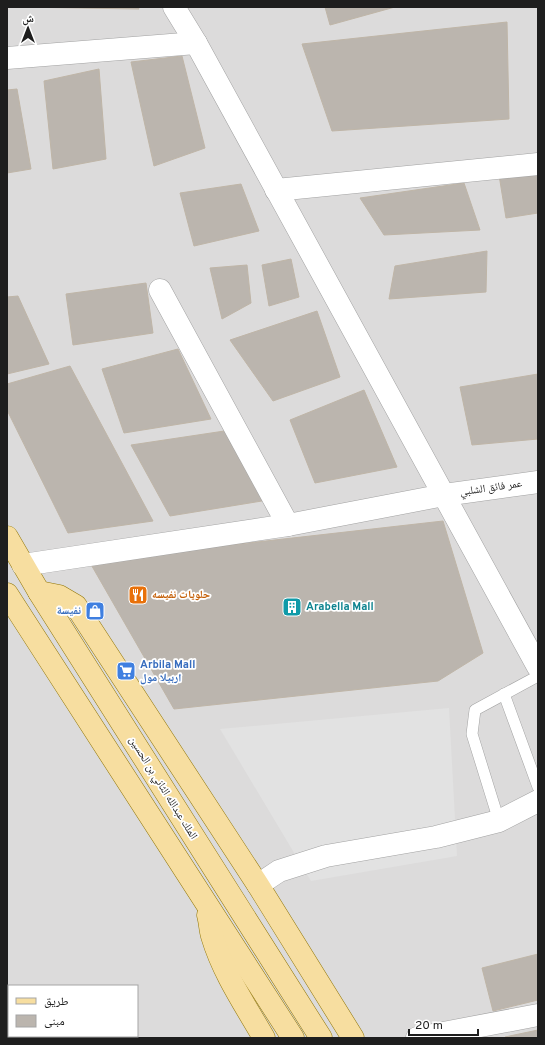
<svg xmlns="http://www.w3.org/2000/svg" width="545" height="1045" viewBox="0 0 545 1045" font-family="Overpass,'Noto Naskh Arabic',sans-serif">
<rect width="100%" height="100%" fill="#eeece4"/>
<path fill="#dcdbdb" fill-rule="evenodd" d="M7,7H538V1038H7ZM9,986H137V1036H9Z"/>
<path fill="#e2e2e2" d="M449,708L457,856L311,881L220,729Z"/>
<g fill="#bbb5ae" stroke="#bfb5a7">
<path d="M18,7H138L139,9Z"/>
<path d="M325,7H395L330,25Z"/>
<path d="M507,22L509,119L332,131L302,44Z"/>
<path d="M182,56L205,148L154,166L131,62Z"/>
<path d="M99,69L106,159L53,169L44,81Z"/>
<path d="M17,89L31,169L7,173V90Z"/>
<path d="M499,175H538V213L506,218Z"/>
<path d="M464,183L480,230L384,235L360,198Z"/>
<path d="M241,184L259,231L194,246L180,193Z"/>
<path d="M487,251L486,292L389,299L395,266Z"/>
<path d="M291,259L299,297L269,306L262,265Z"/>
<path d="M247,265L251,303L222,319L210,268Z"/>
<path d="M146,283L153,333L73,345L66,294Z"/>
<path d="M18,296L49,364L7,374V297Z"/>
<path d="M317,311L340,377L273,401L230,340Z"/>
<path d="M178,349L211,419L124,433L102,369Z"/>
<path d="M70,366L153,521L68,533L7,410V384Z"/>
<path d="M538,374V439L472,445L460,387Z"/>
<path d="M364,390L397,467L315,483L290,420Z"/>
<path d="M231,430L268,500L170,516L131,445Z"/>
<path d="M443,521L483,653L438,681L174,709L89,561Z"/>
<path d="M538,954V1000L493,1011L482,968Z"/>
<path d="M538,1030V1038H505V1037Z"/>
</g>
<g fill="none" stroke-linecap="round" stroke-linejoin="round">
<defs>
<g id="service">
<path d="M504,694L538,787"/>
<path d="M499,821L472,734L475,710L538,676"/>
<path d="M7,1013L9,1023"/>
<path d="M11,1036V1038"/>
</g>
<g id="minor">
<path d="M174,7L196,43L538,667"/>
<path d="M7,58L196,43"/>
<path d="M276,190L538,164"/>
<path d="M160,290L288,525"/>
<path d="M23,565L288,525L444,495L538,482"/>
<path d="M258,885L279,871L326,856L436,837L499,821L538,801"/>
<path d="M417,1038L538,1015"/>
</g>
<g id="primary">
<path d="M7,537L39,592L321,1038"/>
<path d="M39,592L59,596L76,606L258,885L353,1038"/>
<path d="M7,594L293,1038"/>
<path d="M208,915C210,922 210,930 212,936C223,973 245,1005 264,1038"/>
</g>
</defs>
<use href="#service" stroke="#a2a2a2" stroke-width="12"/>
<use href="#minor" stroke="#a2a2a2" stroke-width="23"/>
<use href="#primary" stroke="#917607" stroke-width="23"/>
<use href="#service" stroke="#fff" stroke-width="11"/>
<use href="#minor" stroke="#fff" stroke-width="22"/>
<use href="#primary" stroke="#f7dea0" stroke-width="22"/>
</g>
<defs>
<symbol id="restaurant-square" viewBox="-11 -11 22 22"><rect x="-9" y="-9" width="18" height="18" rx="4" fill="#e8710a" stroke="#fff"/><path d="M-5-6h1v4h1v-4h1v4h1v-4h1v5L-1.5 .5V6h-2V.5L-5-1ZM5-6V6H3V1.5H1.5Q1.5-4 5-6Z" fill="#fff"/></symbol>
<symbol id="building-square" viewBox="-11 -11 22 22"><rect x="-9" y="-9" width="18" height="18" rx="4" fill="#0f9aa8" stroke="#fff"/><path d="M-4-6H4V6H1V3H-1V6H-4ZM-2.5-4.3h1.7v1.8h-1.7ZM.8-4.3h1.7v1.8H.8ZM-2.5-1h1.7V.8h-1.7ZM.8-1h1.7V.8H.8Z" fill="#fff"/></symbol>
<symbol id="shop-square" viewBox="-11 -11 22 22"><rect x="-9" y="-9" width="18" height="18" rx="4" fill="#3f7fe0" stroke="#fff"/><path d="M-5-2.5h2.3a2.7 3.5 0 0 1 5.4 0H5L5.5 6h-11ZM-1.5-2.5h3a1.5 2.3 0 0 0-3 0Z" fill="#fff"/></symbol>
<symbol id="supermarket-square" viewBox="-11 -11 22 22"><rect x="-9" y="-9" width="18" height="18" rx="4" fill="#3f7fe0" stroke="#fff"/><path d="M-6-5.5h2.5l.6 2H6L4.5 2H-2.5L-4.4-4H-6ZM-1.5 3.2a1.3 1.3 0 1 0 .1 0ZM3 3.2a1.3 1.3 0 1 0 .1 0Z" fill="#fff"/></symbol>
</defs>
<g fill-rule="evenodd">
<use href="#restaurant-square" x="127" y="584" width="22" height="22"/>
<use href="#building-square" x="281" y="596" width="22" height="22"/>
<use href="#shop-square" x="84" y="600" width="22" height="22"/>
<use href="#supermarket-square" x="115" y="660" width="22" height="22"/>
</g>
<g text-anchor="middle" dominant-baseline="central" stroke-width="3.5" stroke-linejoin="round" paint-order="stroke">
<g font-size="11" fill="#1e1e1e" stroke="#fff">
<text transform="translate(491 488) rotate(-8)">عمر فائق الشلبي</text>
<text transform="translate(163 788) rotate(58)">الملك عبدالله الثاني بن الحسين</text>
</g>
<g font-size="11" font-weight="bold" fill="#c56008" stroke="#fff" text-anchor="start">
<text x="152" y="595">حلويات نفيسه</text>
</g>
<g font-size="11" font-weight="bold" fill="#0d838f" stroke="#fff" text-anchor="start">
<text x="306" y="607">Arabella Mall</text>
</g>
<g font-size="11" font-weight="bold" fill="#366cbe" stroke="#fff" text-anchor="end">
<text x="81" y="611">نفيسة</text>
<text x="140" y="665" text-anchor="start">Arbila Mall<tspan x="140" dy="13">اربيلا مول</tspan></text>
</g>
</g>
<rect width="545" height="1045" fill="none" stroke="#1e1e1e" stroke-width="16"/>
<rect x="8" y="985" width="130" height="52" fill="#ffffff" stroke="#a5a5a5"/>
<rect x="16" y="998" width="20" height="6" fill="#f7dea0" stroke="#a5a5a5"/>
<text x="44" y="1005" font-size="12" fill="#1e1e1e">طريق</text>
<rect x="16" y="1015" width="20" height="12" fill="#bbb5ae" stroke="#a5a5a5"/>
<text x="44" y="1025" font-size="12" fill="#1e1e1e">مبنى</text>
<g transform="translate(28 28)" stroke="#ffffff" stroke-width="3" paint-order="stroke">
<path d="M0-3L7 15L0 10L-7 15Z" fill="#1e1e1e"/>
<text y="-6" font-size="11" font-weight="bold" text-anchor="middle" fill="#1e1e1e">ش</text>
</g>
<path d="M409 1029v6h69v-6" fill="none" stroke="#1e1e1e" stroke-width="2"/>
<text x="415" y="1029" font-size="12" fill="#1e1e1e" stroke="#ffffff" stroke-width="3" paint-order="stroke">20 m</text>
</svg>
